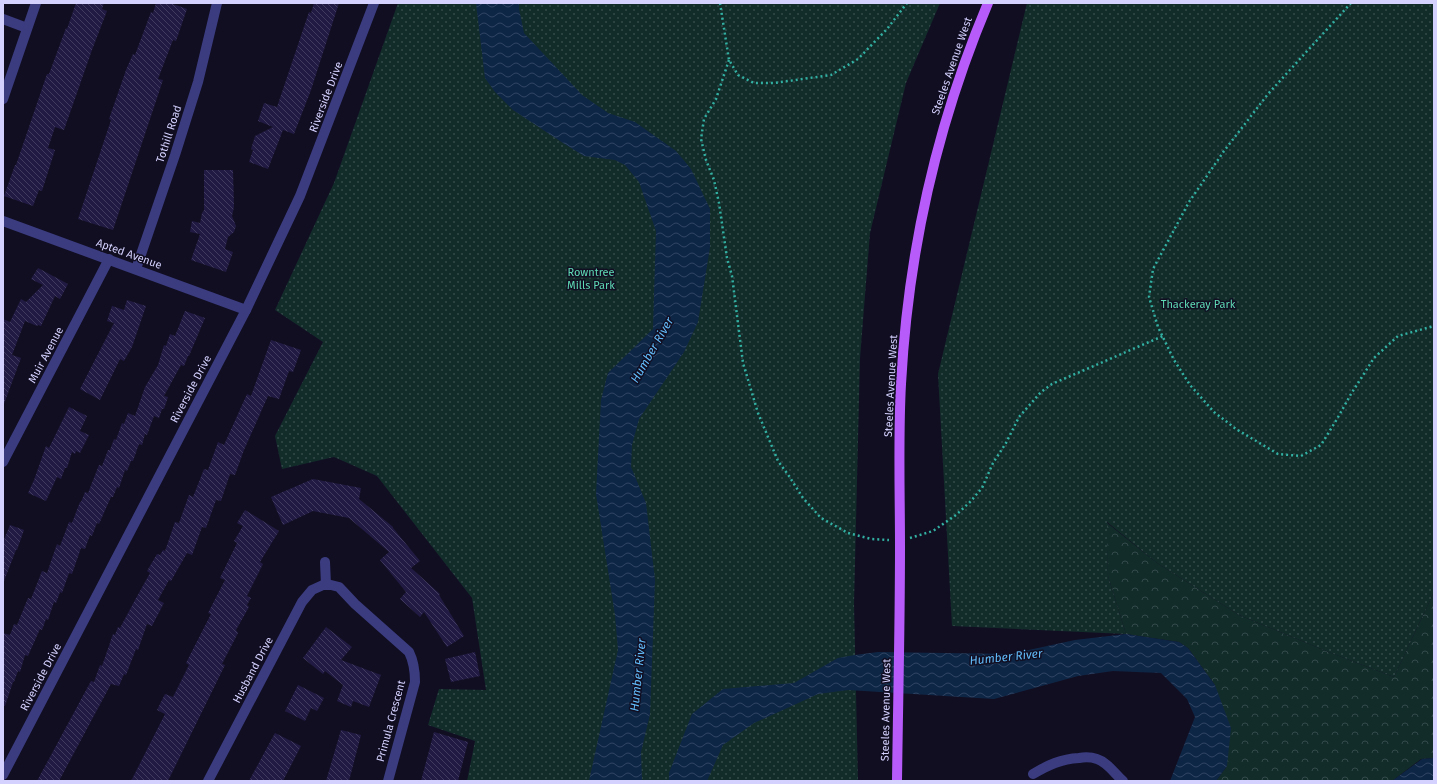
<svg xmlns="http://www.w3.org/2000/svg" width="1437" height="784" viewBox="0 0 1437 784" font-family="'Fira Sans',sans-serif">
<defs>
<pattern id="forest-crowns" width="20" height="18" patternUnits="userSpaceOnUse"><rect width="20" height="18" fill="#122c2a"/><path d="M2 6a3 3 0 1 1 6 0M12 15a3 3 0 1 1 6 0" fill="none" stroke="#344a4a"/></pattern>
<pattern id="park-dots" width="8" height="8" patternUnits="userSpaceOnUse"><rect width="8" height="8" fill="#122c2a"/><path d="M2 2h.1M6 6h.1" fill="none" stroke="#344a4a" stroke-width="1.8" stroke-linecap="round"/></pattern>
<pattern id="water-waves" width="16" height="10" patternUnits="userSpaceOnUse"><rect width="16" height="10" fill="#0e2646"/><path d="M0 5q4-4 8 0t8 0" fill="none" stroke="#304462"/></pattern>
<pattern id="building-back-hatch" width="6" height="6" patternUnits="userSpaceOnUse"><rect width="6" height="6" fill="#211b43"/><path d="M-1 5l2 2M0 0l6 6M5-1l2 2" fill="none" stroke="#403b5f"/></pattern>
</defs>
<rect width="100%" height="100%" fill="#110e22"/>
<path fill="url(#forest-crowns)" d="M1106,522L1157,563L1239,615L1326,651L1394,677L1434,592V758L1421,759L1392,781H1216L1227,766L1215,685L1188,648L1179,642L1126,634L1108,576Z"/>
<g fill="url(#park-dots)">
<path d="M398,3H940L906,83L870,233L860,358L854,604L858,781H467L475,741L428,725L439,689L486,690L472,598L377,476L334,457L282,469L275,436L323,342L275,310L334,183Z"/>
<path d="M1027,3H1434V592L1394,677L1326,651L1239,615L1157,563L1107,522L1108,576L1126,634L952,626L938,374Z"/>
</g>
<g fill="url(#water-waves)">
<path d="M476,3H519V9L524,33L582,95L608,113L635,122L676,151L691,169L710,209V247L698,322L684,352L639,419L632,445L631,467L646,503L655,580L650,714L641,752L642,781H589L618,650L615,615L596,494L601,400L608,373L653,329L656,231L639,182L625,165L615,160L584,156L563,143L513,110L495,92L485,78Z"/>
<path d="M1126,634L1179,642L1188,648L1215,685L1231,728L1227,766L1216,781H1170L1195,717L1187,699L1161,673L1113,671L1078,676L994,699L848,690L818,694L754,723L723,745L707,781H669V773L692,714L723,689L794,683L838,658L855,655L878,652L1010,654L1075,640Z"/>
<path d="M1434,758V781H1392L1422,759Z"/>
</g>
<g fill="url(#building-back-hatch)">
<path d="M76,3H104L102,9L107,11L92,50L64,130L55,127L48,148L55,150L42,191L39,190L33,206L4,196L15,165H16L47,74H49L66,28L67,29Z"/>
<path d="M156,3H170L187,9L176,41L173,40L158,79L163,80L113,230L78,219L111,120L109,119L126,70L133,54L135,55L151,12L153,13Z"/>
<path d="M314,3H339L311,90L294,134L283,130L268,169L249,162L253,150L251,149L255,136L273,127L258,121L264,103L277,107L309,12L311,13Z"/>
<path d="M204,170H233L234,207L232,216L236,226L234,232L228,237L225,249L233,252L226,272L191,260L200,234L190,232L192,221L200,223L202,213L204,210Z"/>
<path d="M38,268L68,284L60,299L55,296L41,326L38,325L37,326L25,321L12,355L21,358L4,404H3V319L10,322L21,299L26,302L43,285L31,279Z"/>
<path d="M127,300L146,306L132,347L124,361L120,359L100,400L80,389L114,323L107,321L112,306L124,310Z"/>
<path d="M185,311L205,318L189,356H188L184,366L181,365L164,396L168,397L164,409H162L159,418L154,416L147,435L145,434L142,445L139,444L133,461H131L127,471L125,470L119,488L117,487L113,497H111L99,524L97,523L92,536L90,535L85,549L81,548L72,574L69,573L62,593L60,592L56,603L54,602L48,620L46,619L42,630L40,629L28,656L25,655L20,672L18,671L14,682H13L5,706H3V633L10,635L14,624L17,625L28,598L31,599L42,571L47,573L57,544L60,546L69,522L72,523L80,502H81L85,492L88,493L99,465L102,466L108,450H110L114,439L116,440L122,423L124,424L128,413L135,416L145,387L158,365L164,345L166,346L170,334L175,336Z"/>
<path d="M271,340L301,350L293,372L289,371L279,399L268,396L244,450L235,475L230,474L221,501L216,500L206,528L202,527L192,555L187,553L171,581L169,580L158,600L164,603L152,626L147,624L138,650L136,649L126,675L124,674L119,686L111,684L59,781H37L91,681L94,682L100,665L102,666L113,634L115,635L118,627L120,628L135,600L150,573L147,571L157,554L160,555L163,550L165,551L175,522L179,523L189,495L193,497L204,469L208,470L218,442L224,445L247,394L251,396Z"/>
<path d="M69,407L87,416L80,431L89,435L80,453L76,451L75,454L72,452L67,468H65L61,479L57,477L46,501L28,493L34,480L46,446L49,448Z"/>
<path d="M313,479L361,488L359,499L393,527V528L420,561L411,568L440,594L439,595L464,636L447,647L424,612L420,617L400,599L406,592L380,560L389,552L349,518L313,511L283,525L271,497Z"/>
<path d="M245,510L279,531L260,562L263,564L247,596L251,598L247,605L249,607L236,630L238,633L222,664L225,665L168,781H131L165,714L157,710L165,694L173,697L189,665L186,663L211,614L208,613L225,580L220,578L237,543L234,541L243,526L237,523Z"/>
<path d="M10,525L24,530L17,550H16L4,581H3V542Z"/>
<path d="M326,627L352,647L341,660L381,675L369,707L353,701L351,707L337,701L343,685L325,671L323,674L303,658Z"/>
<path d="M475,652L480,676L451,682L445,659Z"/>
<path d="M298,685L324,698L317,711L311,708L305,721L285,711Z"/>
<path d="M341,730L361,735L349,781H326Z"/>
<path d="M434,732L468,742L458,781H421Z"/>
<path d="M275,733L301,746L283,781H249Z"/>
</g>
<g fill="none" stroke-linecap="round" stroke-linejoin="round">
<g stroke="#32b0a2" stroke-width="2.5" stroke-dasharray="2 3" stroke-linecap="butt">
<path d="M720,3L729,60L738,75L754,83H774L831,75L858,59L887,29L907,3"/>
<path d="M1351,3L1268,94L1224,151L1189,202L1153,269L1149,297L1158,327L1174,360L1190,385L1214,412L1236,429L1278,454L1301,456L1321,445L1337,419L1351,394L1374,358L1398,336L1434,326"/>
<path d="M729,60L716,99L704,119L701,139L706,160L714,180L719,203L727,258L732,276L743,363L758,413L778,461L789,476L803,498L821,518L848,533L871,539L889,540"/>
<path d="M910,538L933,531L956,515L970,502L982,488L993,463L1006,443L1019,417L1041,392L1052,384L1163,336"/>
</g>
<g stroke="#3b3c80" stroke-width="10">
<path d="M3,19L27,28"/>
<path d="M3,99L36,3"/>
<path d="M3,221L246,310"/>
<path d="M136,269L175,155L198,82L217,3"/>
<path d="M3,462L109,259"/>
<path d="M325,562L326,585"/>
<path d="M1033,774C1048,765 1061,759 1079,758C1085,757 1091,757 1097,759C1107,762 1115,774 1123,781"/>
<path d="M3,775L246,310L300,196L374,3"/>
<path d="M208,781L302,602L312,590L323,585H331L339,587L355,604L409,652C414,662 415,670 415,682L388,781"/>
</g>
<path stroke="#b75cfa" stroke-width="10" d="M897,781C898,703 900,625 900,547C900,493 898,438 901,384C908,253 937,124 988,3"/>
</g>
<g text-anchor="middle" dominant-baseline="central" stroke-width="3" stroke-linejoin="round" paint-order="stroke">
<g font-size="11" fill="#d4d1fe" stroke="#110e22">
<text transform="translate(952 66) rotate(-71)">Steeles Avenue West</text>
<text transform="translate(326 97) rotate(-69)">Riverside Drive</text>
<text transform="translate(169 134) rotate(-72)">Tothill Road</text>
<text transform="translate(129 254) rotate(20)">Apted Avenue</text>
<text transform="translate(46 355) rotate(-62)">Muir Avenue</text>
<text transform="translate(891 386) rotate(-87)">Steeles Avenue West</text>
<text transform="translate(191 389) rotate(-62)">Riverside Drive</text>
<text transform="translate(253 670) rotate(-62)">Husband Drive</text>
<text transform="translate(41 677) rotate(-62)">Riverside Drive</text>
<text transform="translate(886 710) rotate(-89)">Steeles Avenue West</text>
<text transform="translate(391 721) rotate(-75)">Primula Crescent</text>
</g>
<g font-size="11" fill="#5fdbb6" stroke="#110e22">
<text x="591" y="272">Rowntree<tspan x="591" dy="13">Mills Park</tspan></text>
<text x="1198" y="304">Thackeray Park</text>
</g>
<g font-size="12" font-style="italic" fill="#62bcfa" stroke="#110e22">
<text transform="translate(652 350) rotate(-60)">Humber River</text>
<text transform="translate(1006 657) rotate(-6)">Humber River</text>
<text transform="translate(638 675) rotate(-84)">Humber River</text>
</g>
</g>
<rect width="1437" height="784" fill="none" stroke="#d4d1fe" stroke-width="8"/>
</svg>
